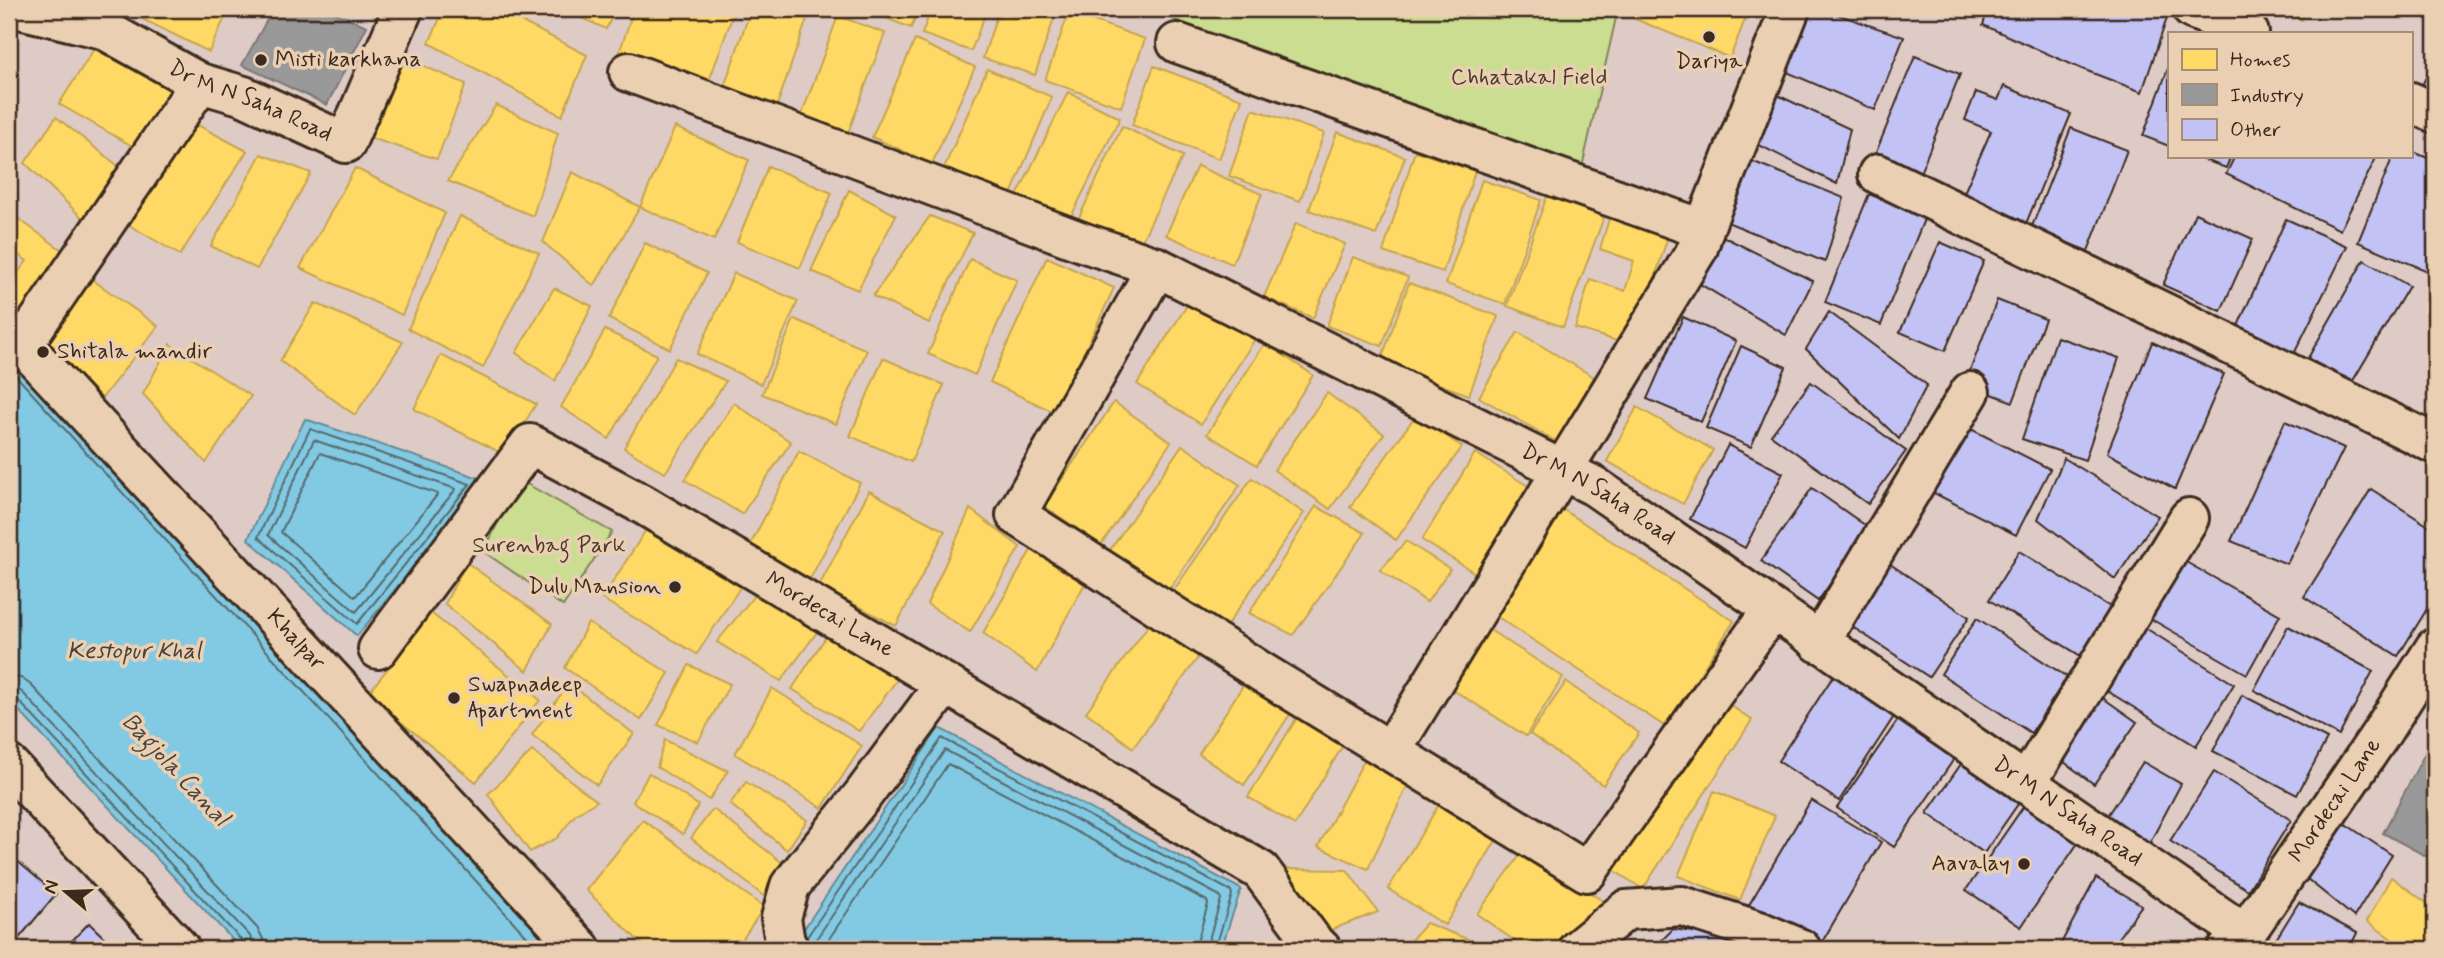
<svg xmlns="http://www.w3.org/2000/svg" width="2444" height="958" viewBox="0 0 2444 958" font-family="Mynerve,sans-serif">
<rect width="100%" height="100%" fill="#dfcbc6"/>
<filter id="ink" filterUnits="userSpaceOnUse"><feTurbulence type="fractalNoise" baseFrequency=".0143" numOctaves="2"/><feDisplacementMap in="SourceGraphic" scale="14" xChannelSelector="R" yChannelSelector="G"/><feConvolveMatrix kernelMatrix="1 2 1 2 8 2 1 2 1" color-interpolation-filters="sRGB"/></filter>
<g filter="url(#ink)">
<g fill="#cadd91" stroke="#828458" stroke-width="2">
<path d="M1174,9H1618L1581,172L1170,18Z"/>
<path d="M518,479L612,532L563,606L484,552Z"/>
</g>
<g fill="#82cae3" stroke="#668a94" stroke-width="2">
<path d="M9,329L574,949H241L9,700Z"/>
<path d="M305,419L485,480L357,636L248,539Z"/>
<path d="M939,728L1241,889L1221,949L791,948Z"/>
</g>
<g fill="#ffd966" stroke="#c4a450" stroke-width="2">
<path d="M122,9H229L209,52Z"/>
<path d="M444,9H497L587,55L562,116L429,43Z"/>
<path d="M562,9H616L606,29Z"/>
<path d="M634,9H735L705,92L616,62Z"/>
<path d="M751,9H775L807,19L774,114L721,96Z"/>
<path d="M863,9H919L911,28Z"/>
<path d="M931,9H987L971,51L922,34Z"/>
<path d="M999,9H1057L1035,75L983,58Z"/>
<path d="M1633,9H1749L1730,58L1630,17Z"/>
<path d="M2276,9H2306L2302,20Z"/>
<path d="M1069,12L1145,39L1121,107L1045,80Z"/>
<path d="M838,16L885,33L845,141L798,125Z"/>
<path d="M915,40L975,67L932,164L872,137Z"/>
<path d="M94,49L182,94L141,151L59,104Z"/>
<path d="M400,56L466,84L437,159L367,137Z"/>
<path d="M1154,66L1242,99L1219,159L1132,125Z"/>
<path d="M987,69L1052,97L1007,204L941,175Z"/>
<path d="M1068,92L1120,118L1065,229L1013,204Z"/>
<path d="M496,105L558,133L533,216L448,181Z"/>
<path d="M1253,109L1324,133L1300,201L1229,176Z"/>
<path d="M56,117L126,172L91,226L25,163Z"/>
<path d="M192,122L247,151L180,255L129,225Z"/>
<path d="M1122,126L1183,156L1135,255L1075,226Z"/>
<path d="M675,127L749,160L714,240L640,207Z"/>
<path d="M1337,132L1405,157L1376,235L1309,210Z"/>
<path d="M1415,151L1475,171L1443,272L1383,252Z"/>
<path d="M261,154L311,173L257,269L211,246Z"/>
<path d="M768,166L832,193L800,268L737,242Z"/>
<path d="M1197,166L1262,194L1232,264L1166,235Z"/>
<path d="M355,168L445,213L402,315L300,268Z"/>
<path d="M572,172L640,207L594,286L543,242Z"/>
<path d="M1482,180L1541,200L1505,304L1446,284Z"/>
<path d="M849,190L896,215L858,290L811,271Z"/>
<path d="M1547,196L1604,217L1563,327L1507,306Z"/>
<path d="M9,212L76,260L30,325L9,311V284L27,261L9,248Z"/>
<path d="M1611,212L1670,230L1633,346L1575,328L1590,279L1625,291L1634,261L1600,249Z"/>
<path d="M460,216L539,253L483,368L408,329Z"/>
<path d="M930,216L973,233L929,323L873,296Z"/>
<path d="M1296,223L1345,244L1313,318L1264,297Z"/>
<path d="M645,243L707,273L670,349L609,319Z"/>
<path d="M1047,257L1114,288L1056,413L990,382Z"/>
<path d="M1353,257L1408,277L1382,346L1327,326Z"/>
<path d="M970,259L1017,280L975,375L928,354Z"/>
<path d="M734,273L798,301L761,384L697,354Z"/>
<path d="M87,276L158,326L102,398L42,340Z"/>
<path d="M1409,283L1498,316L1469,395L1380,363Z"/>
<path d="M554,288L592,306L555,381L516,353Z"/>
<path d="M1191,299L1255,339L1201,424L1137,384Z"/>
<path d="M315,303L403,342L355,415L280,361Z"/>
<path d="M794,319L867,350L836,424L762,394Z"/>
<path d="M605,330L657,355L609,439L561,407Z"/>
<path d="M1518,332L1594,377L1557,442L1479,397Z"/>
<path d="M1265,343L1313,375L1257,465L1207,434Z"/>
<path d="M170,344L251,396L206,463L143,394Z"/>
<path d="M441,355L536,404L505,455L414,409Z"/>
<path d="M676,358L726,381L665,473L624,448Z"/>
<path d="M883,358L944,385L911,462L850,436Z"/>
<path d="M1327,393L1384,434L1330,509L1274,470Z"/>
<path d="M1114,402L1171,442L1101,545L1044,506Z"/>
<path d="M734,403L791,442L742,514L685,480Z"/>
<path d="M1637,407L1713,450L1683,504L1607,461Z"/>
<path d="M1416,415L1462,447L1396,540L1350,507Z"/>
<path d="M1182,445L1240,485L1165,596L1106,556Z"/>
<path d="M799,451L860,483L807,585L746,553Z"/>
<path d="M1475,453L1533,489L1480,576L1422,540Z"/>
<path d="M1252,478L1304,513L1221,634L1169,597Z"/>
<path d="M869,491L945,531L896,626L819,586Z"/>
<path d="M1553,503L1734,621L1666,727L1484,608Z"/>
<path d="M1316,506L1365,533L1293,635L1249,613Z"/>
<path d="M970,509L1020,547L970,632L927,604Z"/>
<path d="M649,525L748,575L697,654L602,599Z"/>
<path d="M1037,540L1089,576L1037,672L983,633Z"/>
<path d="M1406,541L1450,569L1427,602L1380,570Z"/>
<path d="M466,562L552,624L527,671L445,604Z"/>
<path d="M761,587L826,620L781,681L717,642Z"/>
<path d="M431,613L540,700L476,782L367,695Z"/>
<path d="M588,623L669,673L641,720L565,668Z"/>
<path d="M1150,623L1199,656L1133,748L1086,712Z"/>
<path d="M1482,625L1563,677L1526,736L1444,684Z"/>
<path d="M831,629L899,677L859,731L792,689Z"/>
<path d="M689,665L730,684L698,742L658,725Z"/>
<path d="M1249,676L1294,708L1244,785L1199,754Z"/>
<path d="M1566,682L1639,733L1603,785L1530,734Z"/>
<path d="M569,683L634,734L597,785L532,735Z"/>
<path d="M772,688L862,746L822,808L735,754Z"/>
<path d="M1716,696L1752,720L1643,889L1607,866Z"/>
<path d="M1303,708L1348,737L1295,825L1248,797Z"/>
<path d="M665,740L728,771L709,800L657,767Z"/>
<path d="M532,751L597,801L575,815L557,838L530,852L488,794Z"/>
<path d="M1368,753L1414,772L1368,869L1318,847Z"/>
<path d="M649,773L698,805L683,834L633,802Z"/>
<path d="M746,782L807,820L787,850L730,804Z"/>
<path d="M1714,791L1775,816L1740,900L1678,876Z"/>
<path d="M1443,798L1500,834L1445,925L1388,889Z"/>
<path d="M713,809L784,864L766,898L691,838Z"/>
<path d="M643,820L764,907L736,949H647L586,890Z"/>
<path d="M1524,850L1606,903L1560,949H1526L1477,914Z"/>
<path d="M1282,869L1347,870L1378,912L1330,930Z"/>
<path d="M2391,877L2435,909V929L2424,949H2405L2367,921Z"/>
<path d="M1426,923L1493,949H1403Z"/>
</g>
<g fill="#999" stroke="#7d7874" stroke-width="2">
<path d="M273,9H326L367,26L327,105L242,65Z"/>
<path d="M2435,734V861L2383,833Z"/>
</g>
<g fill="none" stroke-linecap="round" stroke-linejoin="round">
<g stroke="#576a6d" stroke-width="2">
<path d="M9,368L538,949"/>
<path d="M310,429L470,484L357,624L258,537Z"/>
<path d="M314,440L456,489L356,612L268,535Z"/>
<path d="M320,453L438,494L355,597L281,532Z"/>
<path d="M9,677L21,678L31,685L258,929L263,939L265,949"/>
<path d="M9,687L17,688L23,693L250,936L254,949"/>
<path d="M9,696L17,699L243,942L245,949"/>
<path d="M807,937L942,738L1231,891L1232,895L1215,949"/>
<path d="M810,948L945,750L1220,896L1221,899L1206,949"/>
<path d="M822,949L948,764L1207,901L1208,904L1195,949"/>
</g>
</g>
<g fill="#c3c2f4" stroke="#3b2a1e" stroke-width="2">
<path d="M1803,9H1822L1904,37L1875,110L1780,69Z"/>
<path d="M1988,9H2161L2168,15L2142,92L2082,69L1983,25Z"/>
<path d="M1915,56L1960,74L1918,178L1873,160Z"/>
<path d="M2435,58V105L2417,96Z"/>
<path d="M2169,66V146L2143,136Z"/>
<path d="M2004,86L2071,114L2023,231L1959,204L1991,131L1965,120L1976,92L1998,100Z"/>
<path d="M1771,92L1850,129L1837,184L1753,142Z"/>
<path d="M2071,128L2127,150L2088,251L2031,229Z"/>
<path d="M2411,151L2435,161V274L2358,242L2393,156H2411Z"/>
<path d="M2194,156H2231L2226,168Z"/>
<path d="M2235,156H2377L2340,230L2226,174Z"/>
<path d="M1744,158L1844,198L1825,262L1722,220Z"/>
<path d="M1869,194L1925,217L1881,325L1825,302Z"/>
<path d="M2195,213L2253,239L2221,311L2163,285Z"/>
<path d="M2286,219L2347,246L2294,354L2237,328Z"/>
<path d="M1720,235L1813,281L1786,335L1700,284Z"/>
<path d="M1940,242L1984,261L1945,351L1900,332Z"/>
<path d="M2364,260L2409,286L2351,384L2308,358Z"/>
<path d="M1997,300L2045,319L2013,402L1965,384Z"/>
<path d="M1829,312L1927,385L1899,439L1806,349Z"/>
<path d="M1683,317L1736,341L1701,422L1647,399Z"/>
<path d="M2057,337L2119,358L2085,460L2022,439Z"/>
<path d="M2152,342L2224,374L2175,489L2107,453Z"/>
<path d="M1741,346L1786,367L1751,447L1706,428Z"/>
<path d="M1811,382L1906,451L1868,504L1771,435Z"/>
<path d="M2285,421L2344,448L2287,564L2231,541Z"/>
<path d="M1961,424L2050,469L2016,535L1928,490Z"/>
<path d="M1728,445L1783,473L1745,548L1690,519Z"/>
<path d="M2064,458L2158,516L2115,579L2038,519Z"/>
<path d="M1812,488L1869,528L1818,601L1761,561Z"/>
<path d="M2371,489L2435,530V596L2398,656L2304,597Z"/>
<path d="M2019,551L2115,610L2086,659L1989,600Z"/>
<path d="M2177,557L2280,615L2247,674L2144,615Z"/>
<path d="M1884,560L1969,617L1929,677L1845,622Z"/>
<path d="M1977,618L2067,677L2031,733L1941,674Z"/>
<path d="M2136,622L2234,684L2196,746L2096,684Z"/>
<path d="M2288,626L2373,671L2339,736L2254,690Z"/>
<path d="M1834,675L1895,715L1839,801L1778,761Z"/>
<path d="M2242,695L2327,739L2297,795L2213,751Z"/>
<path d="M2103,698L2137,722L2094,784L2060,759Z"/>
<path d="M1898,720L1954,759L1894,847L1837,808Z"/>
<path d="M1968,754L2025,794L1984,853L1927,813Z"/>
<path d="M2143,762L2181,784L2147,848L2104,822Z"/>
<path d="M2214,772L2291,820L2248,890L2170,841Z"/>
<path d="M1811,800L1881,842L1819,947L1749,905Z"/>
<path d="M2028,800L2082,837L2021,927L1966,890Z"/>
<path d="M2338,819L2392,855L2354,917L2301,874Z"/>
<path d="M9,854L56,894L10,949L9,912L11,909L9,908Z"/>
<path d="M2096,878L2142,905L2110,949H2058Z"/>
<path d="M2299,902L2357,933L2350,947L2353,949H2270Z"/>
<path d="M89,923L116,949H64Z"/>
<path d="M1673,929L1735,938L1730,949H1653Z"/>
</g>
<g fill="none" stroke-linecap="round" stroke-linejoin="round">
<defs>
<g id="minor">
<path id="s1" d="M20,9L103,29L200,83L244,96L346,143L403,9"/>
<path d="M2192,9L2249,33"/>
<path d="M1177,43L1691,225L1706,223"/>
<path d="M629,72L1085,243L1157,267"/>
<path d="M2411,102L2435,113"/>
<path d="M1878,174L2435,444"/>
<path id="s2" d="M9,330L581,949"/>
<path d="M23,344L200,83"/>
<path id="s3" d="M1772,610L1587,872L1263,673L1016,515L1157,267L1594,486L2245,934"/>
<path d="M1819,643L1970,392"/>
<path id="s4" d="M378,649L530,444L644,505L1261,871L1317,947L1321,949"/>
<path d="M1391,751L1698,248L1706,223L1790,9"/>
<path d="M9,765L180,949"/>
<path d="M2026,784L2189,518"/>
<path d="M789,949L785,942L781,918L790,886L863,795L945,684"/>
<path d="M1578,949L1626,910L1682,906L1759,931L1801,949"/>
<path id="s5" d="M2228,949L2245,934L2380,735L2435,648"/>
</g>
</defs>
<use href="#minor" stroke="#3b2a1e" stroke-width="44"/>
<use href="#minor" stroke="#ebcfb2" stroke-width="38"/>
</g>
</g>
<g fill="#3b2a1e" stroke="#ebcfb2" stroke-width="2.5">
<circle cx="1709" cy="37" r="7"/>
<circle cx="261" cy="60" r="7"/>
<circle cx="43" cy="352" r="7"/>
<circle cx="675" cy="587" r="7"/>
<circle cx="454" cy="698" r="7"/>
<circle cx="2024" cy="864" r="7"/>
</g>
<g text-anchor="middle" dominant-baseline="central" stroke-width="7" stroke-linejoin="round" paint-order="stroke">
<g font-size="23" fill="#3b2a1e" stroke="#ebcfb2" text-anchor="start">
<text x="275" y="60">Misti karkhana</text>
<text x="1709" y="62" text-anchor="middle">Dariya</text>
<text x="57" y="352">Shitala mandir</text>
<text x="661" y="587" text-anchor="end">Dulu Mansion</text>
<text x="468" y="685">Swapnadeep<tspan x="468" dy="26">Apartment</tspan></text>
<text x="2010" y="864" text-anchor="end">Aavalay</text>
</g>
<g font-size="23" fill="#493c2a" stroke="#ebcfb2">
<text x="1529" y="78">Chhatakal Field</text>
<text x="549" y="546">Surenbag Park</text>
</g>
<g font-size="23" fill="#3b2a1e" stroke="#ebcfb2">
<text stroke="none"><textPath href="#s1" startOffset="250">Dr M N Saha Road</textPath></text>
<text stroke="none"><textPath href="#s3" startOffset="1776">Dr M N Saha Road</textPath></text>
<text stroke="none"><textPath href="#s4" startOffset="600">Mordecai Lane</textPath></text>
<text stroke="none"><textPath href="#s2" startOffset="422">Khalpar</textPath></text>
<text stroke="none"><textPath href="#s5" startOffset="184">Mordecai Lane</textPath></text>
<text stroke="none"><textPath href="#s3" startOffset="2343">Dr M N Saha Road</textPath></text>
</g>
<g font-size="24" font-style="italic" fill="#46423c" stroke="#ebcfb2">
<text x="134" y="651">Kestopur Khal</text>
<text transform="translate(175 770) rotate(47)">Bagjola Canal</text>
</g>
</g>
<rect width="2444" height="958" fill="none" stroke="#ebcfb2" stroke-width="35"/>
<rect x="18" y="18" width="2409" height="923" fill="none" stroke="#3b2a1e" stroke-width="2.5" filter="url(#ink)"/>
<rect x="2168" y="32" width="245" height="126" fill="#ebcfb2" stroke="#a58d77" stroke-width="2"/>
<rect x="2182" y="49" width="35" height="21" fill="#ffd966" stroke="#a58d77" stroke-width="2"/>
<text x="2230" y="66" font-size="21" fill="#3b2a1e">Homes</text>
<rect x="2182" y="84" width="35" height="21" fill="#999999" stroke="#a58d77" stroke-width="2"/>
<text x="2230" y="102" font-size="21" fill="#3b2a1e">Industry</text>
<rect x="2182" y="119" width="35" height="21" fill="#c3c2f4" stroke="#a58d77" stroke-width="2"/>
<text x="2230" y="136" font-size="21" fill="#3b2a1e">Other</text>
<g transform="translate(66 892) rotate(289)" stroke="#ebcfb2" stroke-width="5" paint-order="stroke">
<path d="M0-5L12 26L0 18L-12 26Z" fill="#3b2a1e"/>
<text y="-10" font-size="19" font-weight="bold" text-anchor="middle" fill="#3b2a1e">N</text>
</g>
</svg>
